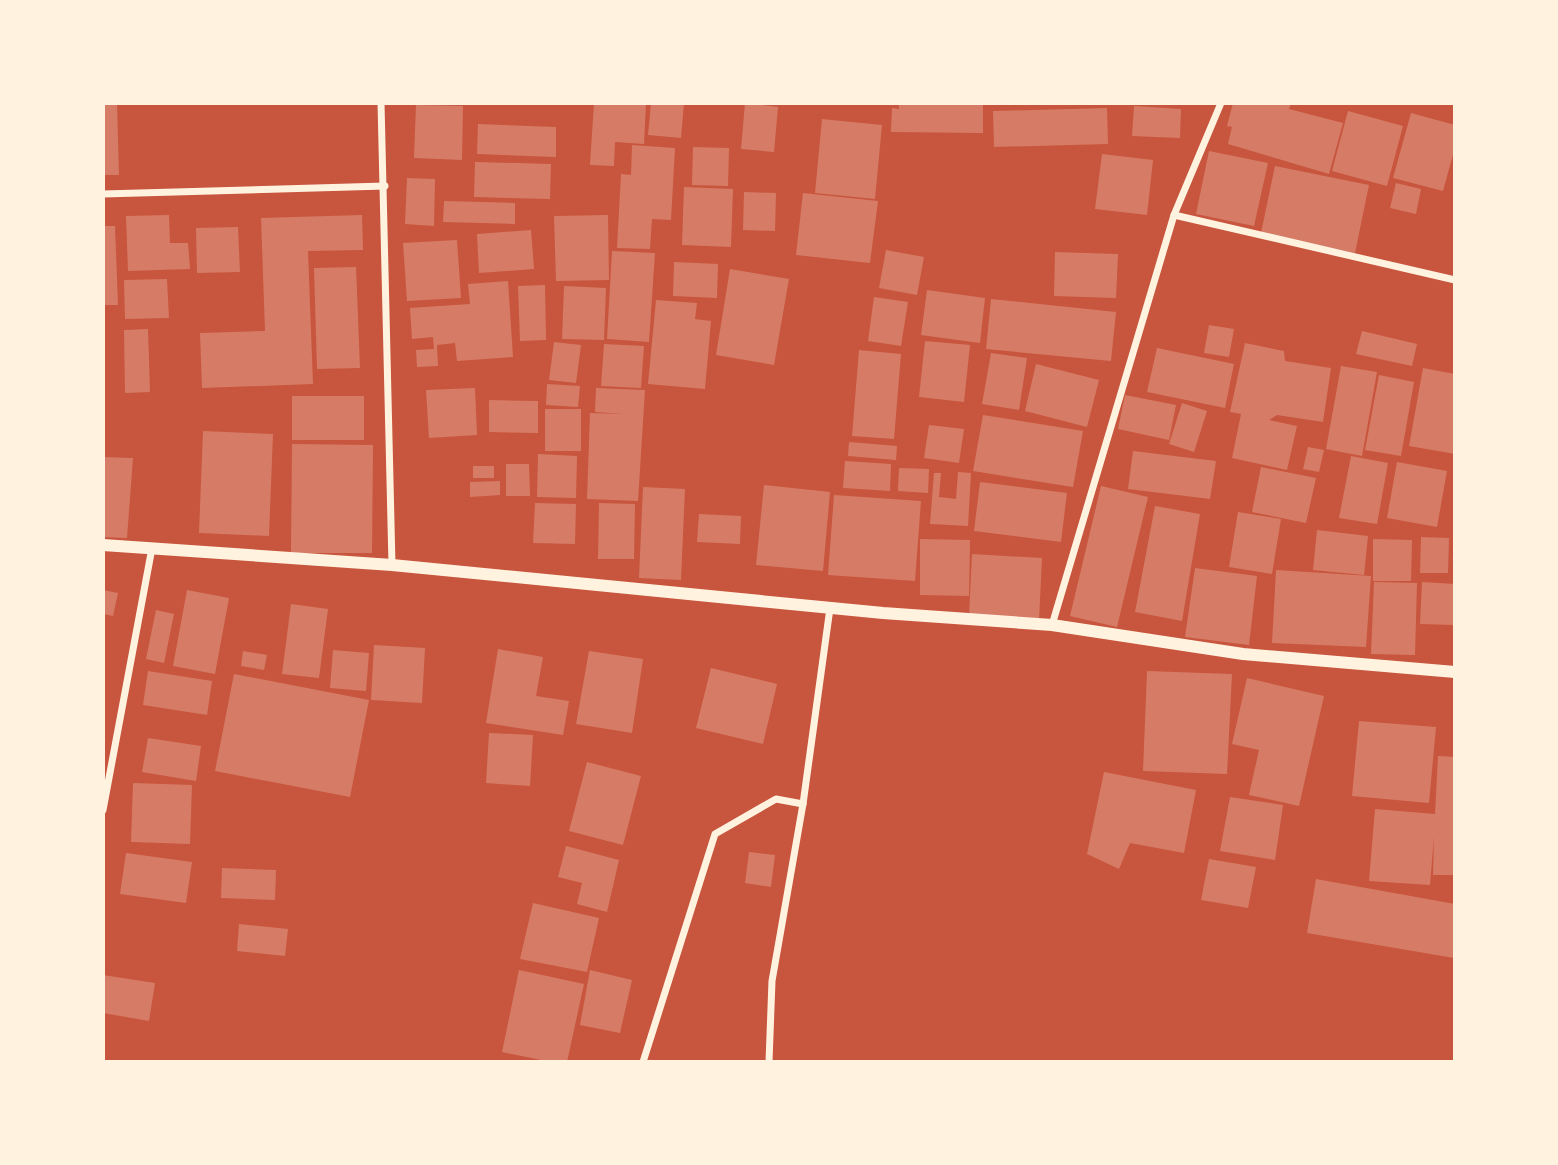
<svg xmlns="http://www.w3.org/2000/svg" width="1558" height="1165" viewBox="0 0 1558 1165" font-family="'DM Sans',sans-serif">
<rect width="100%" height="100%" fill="#c8553d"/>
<g fill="#d67c66">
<path d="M103,103H117L119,175H103Z"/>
<path d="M594,103H646L644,144L615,142L614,166L590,165Z"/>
<path d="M651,103H684L681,138L648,135Z"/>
<path d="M745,103L778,107L774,152L741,149Z"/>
<path d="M899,103H983V133L891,132L892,108L899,109Z"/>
<path d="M1233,103H1291L1289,109L1343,123L1329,174L1228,144L1232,127L1227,126Z"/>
<path d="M416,105L463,106L462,160L414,158Z"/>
<path d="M1134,106L1181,109L1180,138L1132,136Z"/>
<path d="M1107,108L1108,144L994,147L993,111Z"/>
<path d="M1348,111L1403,126L1387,186L1332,171Z"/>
<path d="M1411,113L1455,125V147L1443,191L1393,178Z"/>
<path d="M822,119L882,125L875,199L815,193Z"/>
<path d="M478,124L556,127V157L477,154Z"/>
<path d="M632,145L675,148L671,220L652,219L650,249L617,248L621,174L631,175Z"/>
<path d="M693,147L729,148L728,186L692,185Z"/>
<path d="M1209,151L1268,163L1254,226L1196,214Z"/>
<path d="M1102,154L1153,160L1147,215L1095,209Z"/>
<path d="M475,162L551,164L550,199L474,197Z"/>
<path d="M1275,166L1369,185L1355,253L1261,233Z"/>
<path d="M407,178L435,179L434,226L405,224Z"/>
<path d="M1396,183L1421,189L1416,214L1390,208Z"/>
<path d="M684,187L733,189L731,247L682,245Z"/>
<path d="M744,192L776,193L775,231L743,230Z"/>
<path d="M803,193L878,201L870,263L796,255Z"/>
<path d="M444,201L515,203V224L443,222Z"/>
<path d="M169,215L170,243H188L190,269L128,271L126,216Z"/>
<path d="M362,215L363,250L308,251L313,384L202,388L200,333L265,331L261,218Z"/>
<path d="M608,215L609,280L556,281L554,216Z"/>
<path d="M103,226H115L118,305H103Z"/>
<path d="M238,227L240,272L197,273L196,228Z"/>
<path d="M531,230L534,269L479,273L477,234Z"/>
<path d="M457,240L461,298L407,301L403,243Z"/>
<path d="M886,250L924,257L917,295L879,288Z"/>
<path d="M612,251L655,253L649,342L607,339Z"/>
<path d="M1055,252L1118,254L1116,298L1054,296Z"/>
<path d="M674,262L718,264L717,298L673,296Z"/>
<path d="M356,267L360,368L317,369L314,268Z"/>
<path d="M730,269L789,279L774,365L716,355Z"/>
<path d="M167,279L169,318L125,319L124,280Z"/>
<path d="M508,281L513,357L457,361L455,343L437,345L438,366L417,367L416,350L434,349L433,337L412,339L410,308L470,304L468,284Z"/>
<path d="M545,285L546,340L520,341L518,286Z"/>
<path d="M564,286L606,288L604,340L562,339Z"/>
<path d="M927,290L985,298L980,343L921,335Z"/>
<path d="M874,297L908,302L901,346L868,341Z"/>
<path d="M991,299L1116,312L1111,361L986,349Z"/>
<path d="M656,300L697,303L695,319L711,321L705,389L648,384Z"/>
<path d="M1209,325L1234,329L1229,357L1204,353Z"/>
<path d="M148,329L150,392L125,393L124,330Z"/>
<path d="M1362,331L1417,344L1412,366L1356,354Z"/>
<path d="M925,341L970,345L964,402L919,397Z"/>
<path d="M554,342L581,345L576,383L549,380Z"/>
<path d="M1245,343L1284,351L1285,361L1331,368L1323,422L1277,415L1269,420L1297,426L1287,470L1232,458L1241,414L1230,412Z"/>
<path d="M604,344L644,346L641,388L601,386Z"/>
<path d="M1157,348L1234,364L1225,408L1147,392Z"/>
<path d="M859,350L901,354L894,439L852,436Z"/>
<path d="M991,353L1027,358L1019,410L982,404Z"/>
<path d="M1036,364L1099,380L1087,427L1025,411Z"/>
<path d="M1341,366L1377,372L1362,456L1326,449Z"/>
<path d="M1423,368L1455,374V454L1409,446Z"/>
<path d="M1379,375L1414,382L1401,456L1365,450Z"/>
<path d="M547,384L580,386L578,407L546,405Z"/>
<path d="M475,388L477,435L429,438L426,390Z"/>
<path d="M596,388L645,390L638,501L587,499L590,413L625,414L595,412Z"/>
<path d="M1125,395L1176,405L1169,440L1118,429Z"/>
<rect x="292" y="396" width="72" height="44"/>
<path d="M489,400L538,401V433L489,432Z"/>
<path d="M1182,403L1207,411L1194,452L1169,444Z"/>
<rect x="545" y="409" width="36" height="42"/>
<path d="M983,415L1083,431L1073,487L973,471Z"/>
<path d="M929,425L964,429L959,463L924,458Z"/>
<path d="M203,431L273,434L269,536L199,533Z"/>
<path d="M849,442L897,446L896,460L848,456Z"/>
<path d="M292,444L373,445L372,553H291Z"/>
<path d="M1308,447L1324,450L1319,472L1303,469Z"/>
<path d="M1133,451L1216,461L1210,499L1128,489Z"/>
<path d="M538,454L577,456L576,498L537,497Z"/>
<path d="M1351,456L1388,463L1377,524L1339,518Z"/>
<path d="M103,457L133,458L127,538L103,537Z"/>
<path d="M845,461L891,464L890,491L843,488Z"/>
<path d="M1397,462L1447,471L1437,527L1387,518Z"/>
<path d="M506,464H529L530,496H506Z"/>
<rect x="473" y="466" width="21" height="12"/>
<path d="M1261,467L1316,478L1306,523L1252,512Z"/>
<path d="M899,468L929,469L928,493L898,491Z"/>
<path d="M958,472L971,473L968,526L930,524L934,473H941L939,497L956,499Z"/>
<path d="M500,481V495L470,497V482Z"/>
<path d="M980,482L1067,493L1061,542L974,531Z"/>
<path d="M764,485L830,492L823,571L756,565Z"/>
<path d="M1101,486L1148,497L1117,627L1070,616Z"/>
<path d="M643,487L685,489L681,580L639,578Z"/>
<path d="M834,495L921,501L915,581L828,575Z"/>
<path d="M535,503L576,504L575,544L533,543Z"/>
<path d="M599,503L635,504L634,559H598Z"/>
<path d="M1155,506L1200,514L1182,621L1135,612Z"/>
<path d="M1238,512L1281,519L1272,574L1229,567Z"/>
<path d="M699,514L741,516L740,544L697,542Z"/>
<path d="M1317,530L1368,536L1364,575L1313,570Z"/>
<path d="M1421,537L1449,538L1448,573H1420Z"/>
<path d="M920,539L970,540L969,596L920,595Z"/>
<path d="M1373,539L1412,540L1411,581H1373Z"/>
<path d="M972,554L1042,558L1039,620L969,616Z"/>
<path d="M1195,568L1257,576L1249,645L1185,637Z"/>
<path d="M1276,570L1371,576L1366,647L1272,643Z"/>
<path d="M1374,582L1417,583L1415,655L1371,654Z"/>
<path d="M1422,582L1455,584V625L1420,624Z"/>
<path d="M103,590L118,593L113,616L103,614Z"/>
<path d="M187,590L229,598L215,674L173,666Z"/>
<path d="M291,604L328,609L319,678L282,674Z"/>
<path d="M156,610L174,614L164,663L146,659Z"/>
<path d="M374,645L425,648L422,703L371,700Z"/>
<path d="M498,649L543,657L536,696L569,701L563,735L486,723Z"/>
<path d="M333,650L369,653L366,691L330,688Z"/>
<path d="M243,651L267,655L264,670L241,666Z"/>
<path d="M589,651L643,659L632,733L576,724Z"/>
<path d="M711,668L777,684L763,744L696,728Z"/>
<path d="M148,671L212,681L207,715L143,705Z"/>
<path d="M1147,671L1232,674L1227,774L1143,771Z"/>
<path d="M234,674L369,700L350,797L215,771Z"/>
<path d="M1247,678L1324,696L1299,806L1249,795L1259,750L1232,744Z"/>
<path d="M1359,721L1436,727L1429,803L1352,796Z"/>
<path d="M489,733L533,735L530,786L486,783Z"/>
<path d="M148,738L201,746L196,781L142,772Z"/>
<path d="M1438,756L1455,757V875H1433L1434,836L1430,885L1369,881L1375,809L1435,814Z"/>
<path d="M587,762L641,776L623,845L569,831Z"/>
<path d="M1104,772L1196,790L1184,853L1130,843L1119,869L1087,854Z"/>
<path d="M133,783L192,785L190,844L131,842Z"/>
<path d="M1230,797L1283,805L1275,860L1220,851Z"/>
<path d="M566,846L619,860L607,912L577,904L582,883L558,877Z"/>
<path d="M749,852L775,855L771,887L745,883Z"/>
<path d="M126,853L192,862L186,903L120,894Z"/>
<path d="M1209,859L1256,867L1248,908L1201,900Z"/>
<path d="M222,868L276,870L275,900L221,898Z"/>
<path d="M1316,879L1455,904L1454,958L1307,933Z"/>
<path d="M533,903L599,918L587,972L520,959Z"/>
<path d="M239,924L288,929L285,956L237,951Z"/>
<path d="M519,970L584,984L567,1062H551L502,1052Z"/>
<path d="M590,970L632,980L620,1033L580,1025Z"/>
<path d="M103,975L155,983L149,1021L103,1013Z"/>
</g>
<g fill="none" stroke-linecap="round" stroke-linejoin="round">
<g stroke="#fff3e0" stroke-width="7">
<path d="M381,103L392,565"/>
<path d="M103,194L385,186"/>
<path d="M1174,215L1455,280"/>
<path d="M1052,625L1174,215L1221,103"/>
<path d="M103,810L152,548"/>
<path d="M643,1062L715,834L776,799L803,804"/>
<path d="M769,1062L772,981L803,804L830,608"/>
</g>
<path stroke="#fff3e0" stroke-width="12" d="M103,545L392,565L883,613L1052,625L1243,654L1455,672"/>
</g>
<rect width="1558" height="1165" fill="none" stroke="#fff3e0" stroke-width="210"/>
</svg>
